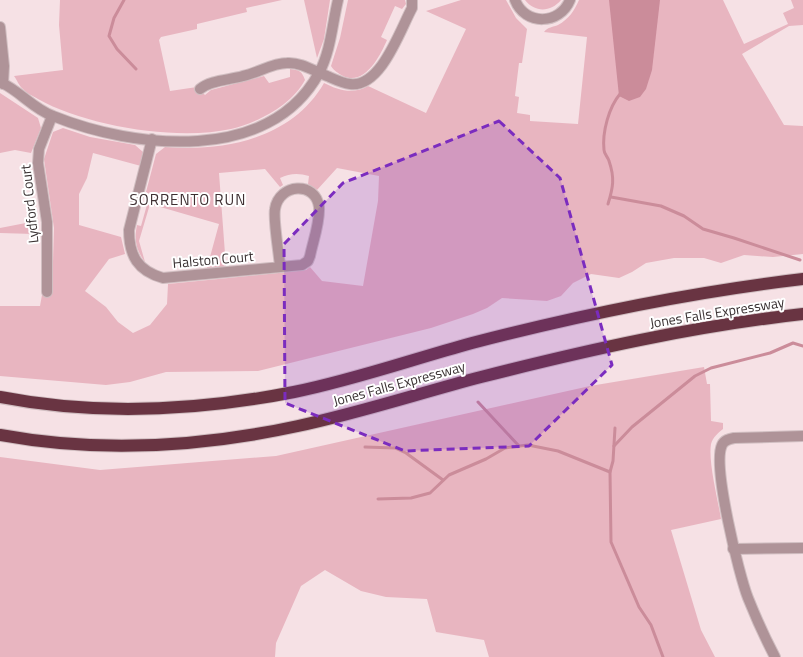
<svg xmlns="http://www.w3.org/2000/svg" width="803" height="657" viewBox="0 0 803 657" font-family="'Titillium Web',sans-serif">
<rect width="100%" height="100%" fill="#f6e1e5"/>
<g fill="#e8b5c0">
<path d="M60,0H282L246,8L247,12L197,24V29L161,37L159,40L170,91L197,87L205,95L211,90L264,76L269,83L290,77V69C299,70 302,71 305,80C292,105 257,123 231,129C176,141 86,126 38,99C33,96 26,93 23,89C19,86 17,80 14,76L63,70L59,25Z"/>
<path d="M304,0H330L324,39L317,58Z"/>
<path d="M348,0H405L406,4L402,9L395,6L381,37L387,40C380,56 365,86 343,76C338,73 334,71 331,66L340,38Z"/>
<path d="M461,0H506L516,18L527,29L522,63H519L515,96L519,97L517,113L530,115V121L578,124L587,37L544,32C548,27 553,27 558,25C569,19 574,11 579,0H723L744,44L788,24L783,13L794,8L791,0H803V25L789,26L742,54L784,125L803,126V254L773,257L744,255L721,263L704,258H674L646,263L632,272L619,278L591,274L573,283L561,296L547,301L502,298L487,308L473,314L431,328L258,371L166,372L130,382L106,385L0,376V306H40L42,295H52L54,228L44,159L53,132L63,128L90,137L135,145L143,152L141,166L93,153L87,178L79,194V225L121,237L125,254L109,259L85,291L106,307L118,322L133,333L150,325L167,304L168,284L298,271L306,270L310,267L322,281L363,286L378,201L379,176L337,168L317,190L308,184L309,176C299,173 290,173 280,178L283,185L280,187L265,169L219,173L226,267L207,268L219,224L150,204L139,241L145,262C136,250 134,240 137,225L141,226L150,194L146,192L156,154L165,147C223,152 292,139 324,83C338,90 353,95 368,86L426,113L466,29L426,11Z"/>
<path d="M525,0H561C551,12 535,13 525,0Z"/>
<path d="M0,93L38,118L41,128L31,153L15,150L0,153Z"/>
<path d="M31,222L33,234L0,233V228Z"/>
<path d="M704,367L707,384H710L711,421L723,423V429C718,433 713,437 711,444C708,462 718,500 721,519L671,530L701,630L715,657H489L484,640L436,632L427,599L386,597L361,591L325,570L301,586L276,643L275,657H0V457L100,470L276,456L590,386Z"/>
</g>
<path fill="#cb8c9a" d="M609,0H660L652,70L646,89L640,97L629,101L619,96Z"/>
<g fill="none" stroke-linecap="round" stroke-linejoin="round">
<g stroke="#cb8c9a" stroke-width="3">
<path d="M124,0L114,18L109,36L117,49L136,69"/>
<path d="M611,197L661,206L684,216L703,229L734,238L800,260"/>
<path d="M608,204C613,188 615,178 609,161C608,157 604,154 604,150C602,132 609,107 620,94"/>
<path d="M478,402L519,446"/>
<path d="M615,428L613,461L610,472L611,542L639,607L651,625L663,657"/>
<path d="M614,446L632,427L695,376L711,368L770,353L793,343L803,346"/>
<path d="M365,447L395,448L406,453L443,480"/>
<path d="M378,499L411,498L430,493L449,475L486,459L505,448L528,445L558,451L610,472"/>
</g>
<defs>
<g id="minor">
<path d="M515,0C525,26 560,25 570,0"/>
<path d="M0,27L4,66L3,84"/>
<path d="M0,82C19,90 33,109 53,116C135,149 269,164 319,73C331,50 332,25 338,0"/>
<path d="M200,89C210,80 230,80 243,76C258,73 272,63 287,63C301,62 314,71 327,76C334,79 342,83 350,84C381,88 400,30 412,8V0"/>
<path d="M152,139L129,230C129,256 138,271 163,278L302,265L308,261L310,256C313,241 320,223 319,207C316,181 279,183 275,209C273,220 279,253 280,267"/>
<path d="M47,292V222L38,163L39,149L52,116"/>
<path d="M733,549L803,548"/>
<path d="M775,657C765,638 756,618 748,598C739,575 712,465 722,445C724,440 729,439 734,438L803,436"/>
</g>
<g id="motorway">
<path d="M0,397C97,416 197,411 294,392C354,380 413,359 472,343C580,315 692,292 803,279"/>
<path d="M0,435C98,453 201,447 298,426C359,413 420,393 481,377C587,350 694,326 803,314"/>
</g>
</defs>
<use href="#minor" stroke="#d0bec1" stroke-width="12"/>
<use href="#motorway" stroke="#d0bec1" stroke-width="14"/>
<use href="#minor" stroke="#af9398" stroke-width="10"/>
<use href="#motorway" stroke="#693442" stroke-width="12"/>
</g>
<path fill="#7b2cbf" fill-opacity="0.2" stroke="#7b2cbf" stroke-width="3" stroke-dasharray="8 5" stroke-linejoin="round" d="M499,121L560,178L612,365L529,446L405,451L285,403L284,244L343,183Z"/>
<g text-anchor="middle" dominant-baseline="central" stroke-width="4" stroke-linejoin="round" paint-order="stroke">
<g font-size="14" fill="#393132" stroke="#fff">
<text transform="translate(29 204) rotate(-96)">Lydford Court</text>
<text transform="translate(213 259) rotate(-5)">Halston Court</text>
<text transform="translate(717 312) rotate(-9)">Jones Falls Expressway</text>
<text transform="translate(399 383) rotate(-15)">Jones Falls Expressway</text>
</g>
<g font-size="15" letter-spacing="1" fill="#3e2f32" stroke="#fff">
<text x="188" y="199">SORRENTO RUN</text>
</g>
</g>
</svg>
